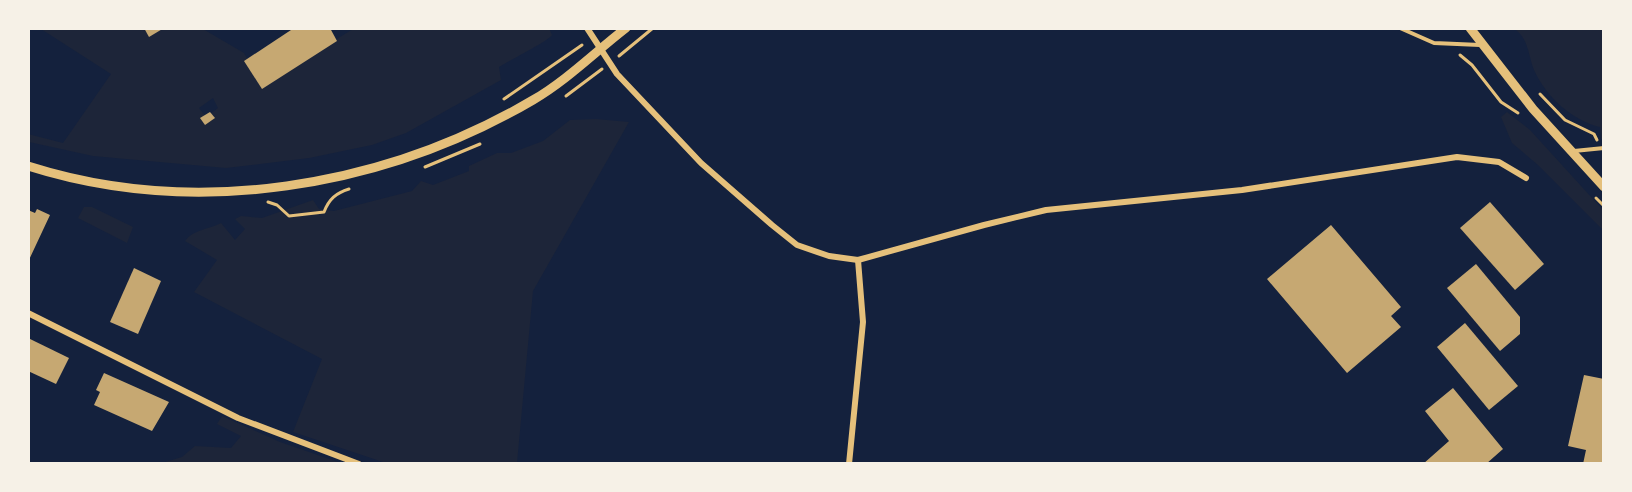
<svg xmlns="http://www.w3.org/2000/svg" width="1632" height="492" viewBox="0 0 1632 492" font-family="Roboto,sans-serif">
<rect width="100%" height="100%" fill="#14213d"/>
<g fill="#1d2539" fill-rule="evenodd">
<path d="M549,28L552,35C547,42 510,60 499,67L501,80L406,133L372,145L309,158L226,168L93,156L29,142L28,134L63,143L111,74L41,29H203L244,53L262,85L353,29ZM213,98L218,108L206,117L199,108Z"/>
<path d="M1515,29H1603V139H1601L1600,127C1573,121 1546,97 1534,70C1528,55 1529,40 1515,29Z"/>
<path d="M1507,112L1530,130L1603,210V230L1538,165L1512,143L1501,117Z"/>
<path d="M596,119L629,122L533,291L517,463H386L293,432L322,359L194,292L217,260L185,241C194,229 208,230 221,223L235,240L245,229L235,219L241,216L262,218L313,200L319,209L334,211L412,191L421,181L433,185L469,171V166L497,153H511L543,141L570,120Z"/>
<path d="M84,207H92L133,227L127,243L78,218Z"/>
<path d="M222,416L280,442L341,463H162L182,457L195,446L231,448L241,436L217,424Z"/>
</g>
<g fill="#c6a872">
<path d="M144,28H164L149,37Z"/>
<path d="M294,28H330L337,41L262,89L244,61Z"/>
<path d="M210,112L215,118L205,125L200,118Z"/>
<path d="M1490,202L1544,264L1515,290L1460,228Z"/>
<path d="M37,209L50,215L28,262V210L35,213Z"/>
<path d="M1331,225L1401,307L1391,316L1401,327L1347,373L1267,279Z"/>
<path d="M1476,264L1520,317V334L1500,351L1447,288Z"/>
<path d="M134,268L161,281L138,334L110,322Z"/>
<path d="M1465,323L1518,386L1489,410L1437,347Z"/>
<path d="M28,338L69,358L56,384L28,371Z"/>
<path d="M104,373L169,402L152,431L94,405L100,392L96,390Z"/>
<path d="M1584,375L1604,379V464H1583L1586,450L1568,446Z"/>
<path d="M1453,388L1503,449L1486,464H1423L1449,441L1425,411Z"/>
</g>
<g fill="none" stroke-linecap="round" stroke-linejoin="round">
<g stroke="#e5c07b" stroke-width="3">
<path d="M1460,55L1472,65L1501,102L1518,113"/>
<path d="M619,56L653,28"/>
<path d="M1540,94L1565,120L1594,134L1597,140"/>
<path d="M566,96L602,69"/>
<path d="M504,99L582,45"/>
<path d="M425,167L480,144"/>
<path d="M1596,198L1604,206"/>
<path d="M268,202L277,205L289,216L324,212C329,199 336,193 349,189"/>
</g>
<g stroke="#e5c07b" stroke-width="4">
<path d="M1400,28L1434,43L1480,45"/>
<path d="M1574,151L1604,148"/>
</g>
<g stroke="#e5c07b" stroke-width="6">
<path d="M587,28L617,74L701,163L772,225L797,245L829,256L858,260L984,225L1046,210L1242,190L1457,157L1499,162L1526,178"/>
<path d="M28,313L238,418L359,464"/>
<path d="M849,464L863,322L858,260"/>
</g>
<g stroke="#e5c07b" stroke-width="9">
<path d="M1470,28L1533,109L1604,187"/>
<path d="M28,166C195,219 383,188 533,100C566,81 595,52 626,28"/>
</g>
</g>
<rect width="1632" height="492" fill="none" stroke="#f6f1e7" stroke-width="60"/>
</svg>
